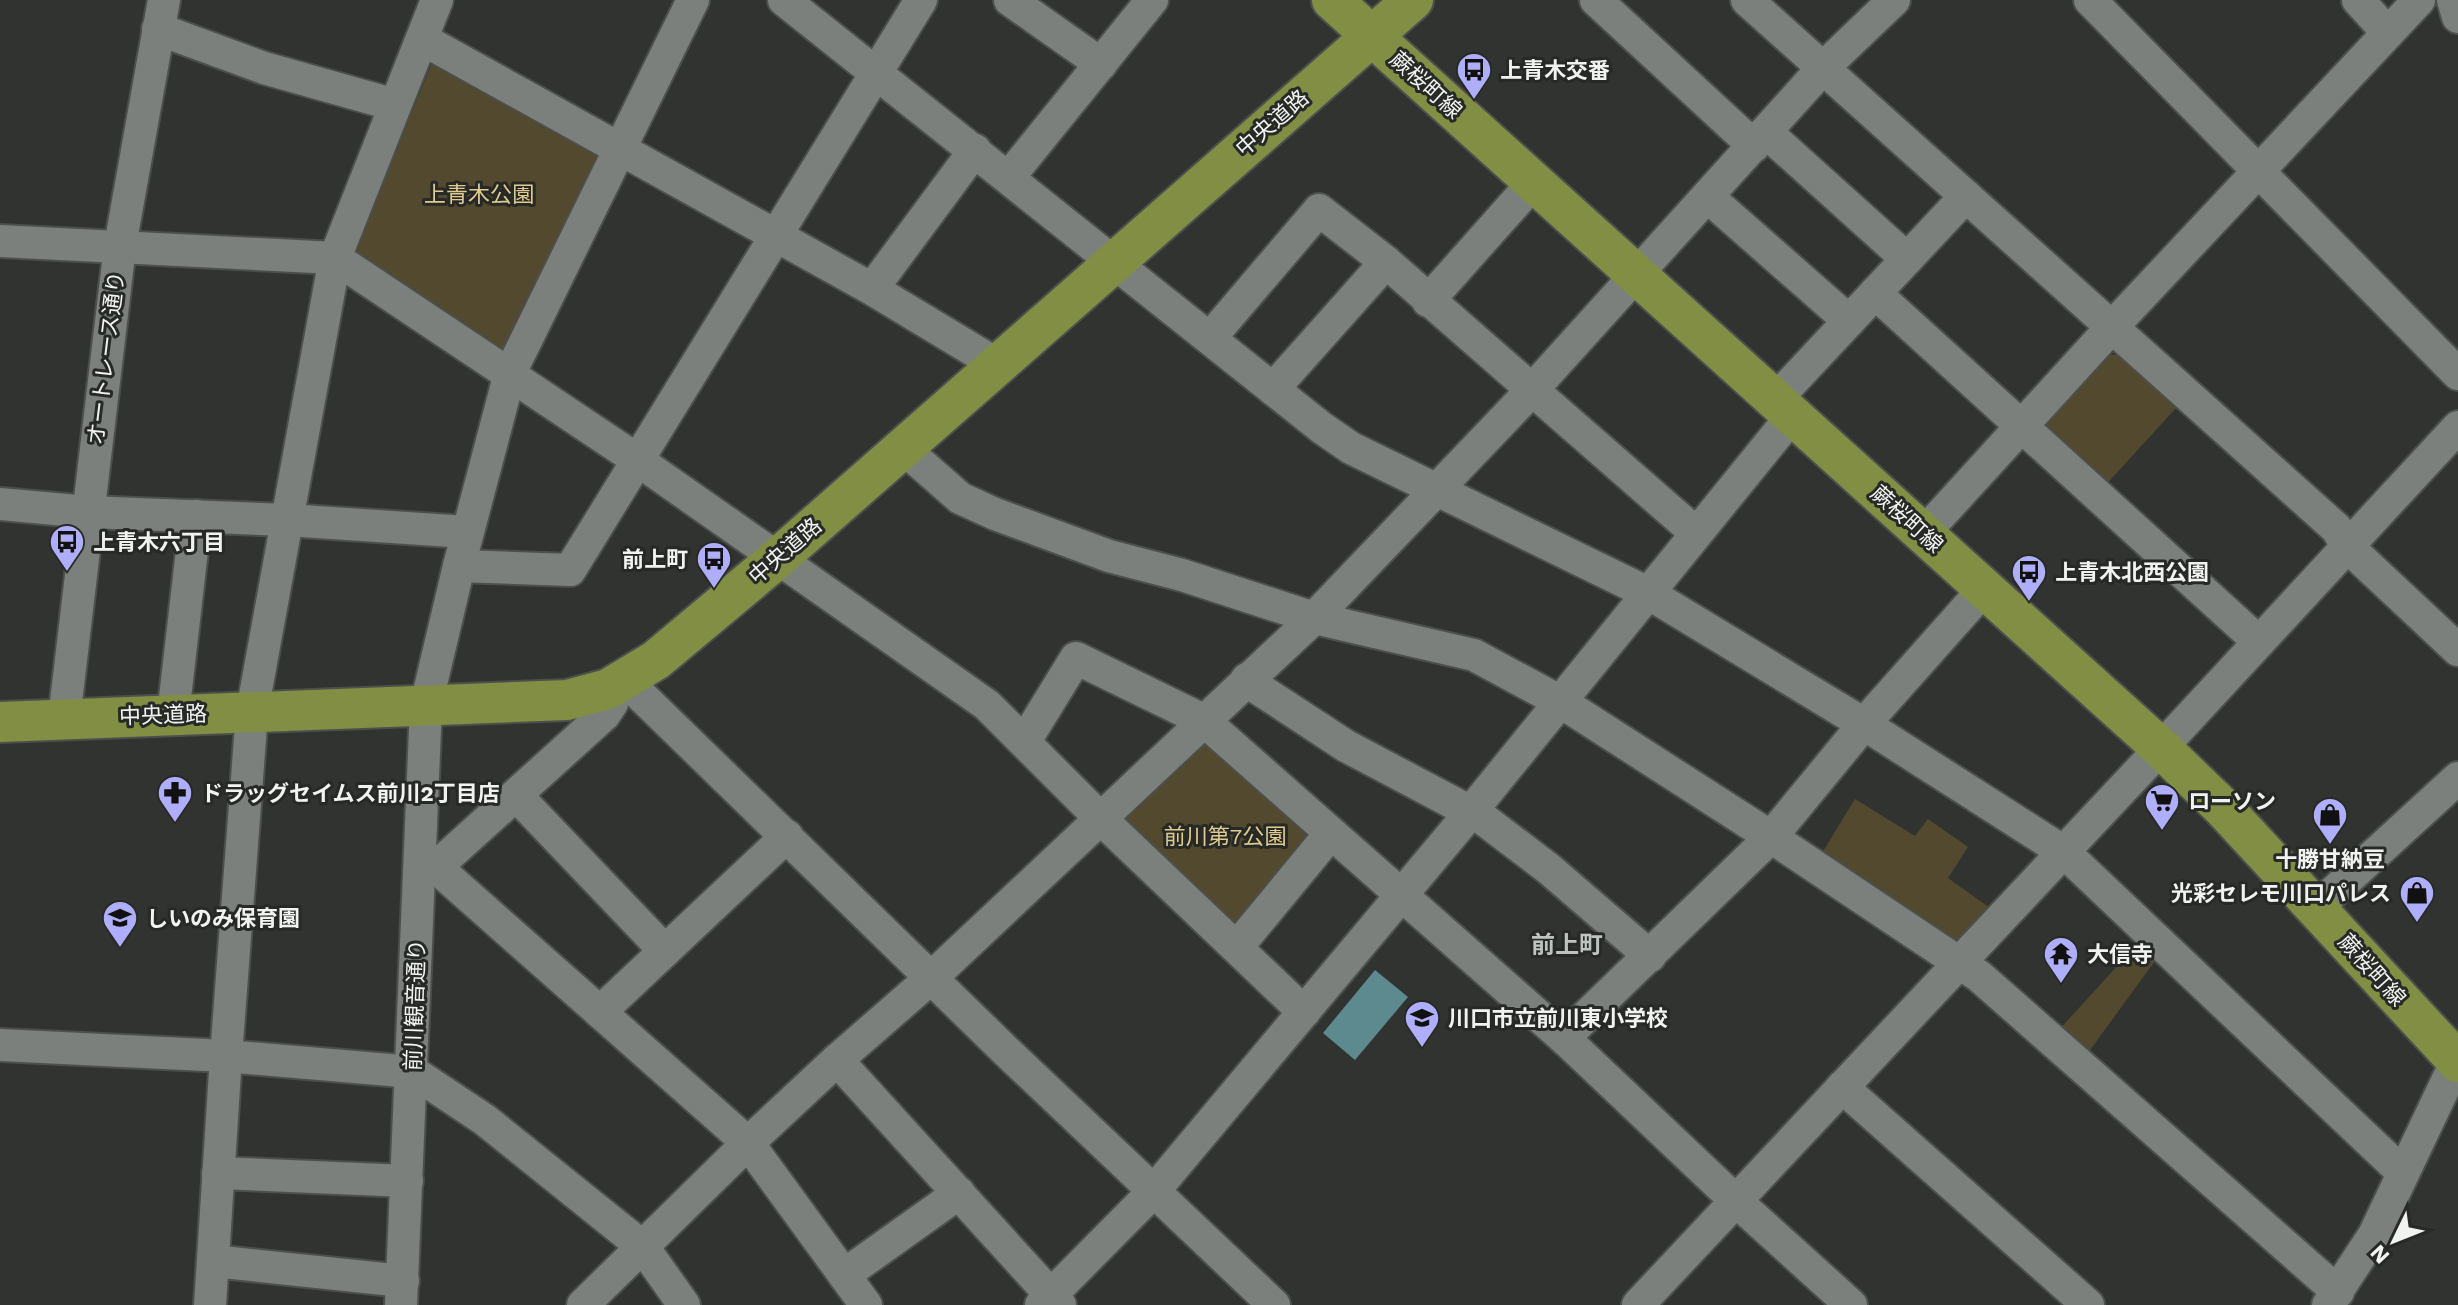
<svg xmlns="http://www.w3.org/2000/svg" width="2458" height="1305" viewBox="0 0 2458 1305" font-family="'Work Sans','Noto Sans JP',sans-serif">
<rect width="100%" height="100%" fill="#303330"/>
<g fill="#52492e">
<path d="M432,63H444L592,147L598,161L506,348H490L360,262L355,252Z"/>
<path d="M2120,354L2177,407L2102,489L2046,437L2044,420L2105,356Z"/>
<path d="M1200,737L1316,833L1235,932L1119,814Z"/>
<path d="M1855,799L1915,836L1928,819L1968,847L1948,878L1990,908L1965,939L1948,940L1819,858Z"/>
<path d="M2140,941L2157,958L2085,1057L2057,1032Z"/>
</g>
<path fill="#5c8a8e" d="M1375,970L1408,997L1355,1060L1323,1033Z"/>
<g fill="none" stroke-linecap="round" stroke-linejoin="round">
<defs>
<g id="minor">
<path d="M784,0L1322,428L1351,448L1648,593L1864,724L2064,852L2402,1172"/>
<path d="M1010,0L1101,64"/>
<path d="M1596,0L1754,146"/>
<path d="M1747,0L2336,528L2348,547L2458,650"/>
<path d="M2090,0L2458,374"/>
<path d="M2358,0L2388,33"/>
<path d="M2453,0L2458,17"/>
<path d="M158,29L264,68L395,105"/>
<path d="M422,39L872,289L998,365"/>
<path d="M1766,132L1907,259"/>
<path d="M1009,177L1152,0"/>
<path d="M1708,197L1849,321"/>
<path d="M0,241L335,258L636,459L987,705L1100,818L1304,1012"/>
<path d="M872,289L975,150"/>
<path d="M1875,293L2259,642"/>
<path d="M1428,301L1533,183"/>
<path d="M1210,338L1319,210L1386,262L1696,533"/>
<path d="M1273,389L1386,262"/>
<path d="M1775,400L1966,196"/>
<path d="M902,447L960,498L995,514L1109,556L1182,575L1314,618L1474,655L1561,702L1771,837L1979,976L2338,1292"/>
<path d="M0,504L88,512L287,520L467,532"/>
<path d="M1924,533L2112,327L2419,0"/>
<path d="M459,566L570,570L921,0"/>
<path d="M1247,679L1256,687L1346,746L1482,818L1549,869L1650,956"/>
<path d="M625,680L1007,1052L1274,1305"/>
<path d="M173,715L196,516"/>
<path d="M64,719L120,246L164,0"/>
<path d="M1025,741L1076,658L1203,720L1566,1040L1736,1201L1851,1305"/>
<path d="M516,795L665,951"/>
<path d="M420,853L748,1143L866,1305"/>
<path d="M436,867L604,715L612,703L608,689"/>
<path d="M2316,908L2458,778"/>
<path d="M1237,947L1331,833"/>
<path d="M600,1012L787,836"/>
<path d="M1566,1040L1575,1027L1771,837L1864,724L1984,589"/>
<path d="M0,1045L226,1056L413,1072L485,1120L643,1247L684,1305"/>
<path d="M837,1060L1060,1305"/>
<path d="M1842,1087L2088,1305"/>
<path d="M218,1173L407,1181"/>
<path d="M213,1261L403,1281"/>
<path d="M844,1275L959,1193"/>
<path d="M210,1305L226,1056L252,712L335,258L437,0"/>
<path d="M401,1305L426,705L459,566L510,373L693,0"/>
<path d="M583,1305L748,1143L837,1060L931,978L1314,618L1532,390L1823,68L1894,0"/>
<path d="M1041,1305L1153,1192L1470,813L1792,416"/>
<path d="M1638,1305L2161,748L2458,427"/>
<path d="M2328,1305L2374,1235L2458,1058"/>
</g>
<g id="major">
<path d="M1332,0L2161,748L2222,807L2458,1062"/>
<path d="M0,722L567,700L608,689L656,660L779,557L1413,0"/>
</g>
</defs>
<use href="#minor" stroke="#4c4f4c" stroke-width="36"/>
<use href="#major" stroke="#4c4f4c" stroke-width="44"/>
<use href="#minor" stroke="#7c807c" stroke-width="32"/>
<use href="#major" stroke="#818e43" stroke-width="40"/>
</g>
<defs>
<symbol id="bus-pin" viewBox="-11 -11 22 30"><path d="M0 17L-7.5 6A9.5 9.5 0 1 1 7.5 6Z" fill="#afaefa" stroke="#262926"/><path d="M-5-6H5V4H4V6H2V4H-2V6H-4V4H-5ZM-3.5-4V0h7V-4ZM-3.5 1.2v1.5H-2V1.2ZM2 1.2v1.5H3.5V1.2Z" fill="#111"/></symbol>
<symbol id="pharmacy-pin" viewBox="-11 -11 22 30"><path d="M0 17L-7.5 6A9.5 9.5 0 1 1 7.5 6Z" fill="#afaefa" stroke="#262926"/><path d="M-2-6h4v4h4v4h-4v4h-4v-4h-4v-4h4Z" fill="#111"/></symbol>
<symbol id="supermarket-pin" viewBox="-11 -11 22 30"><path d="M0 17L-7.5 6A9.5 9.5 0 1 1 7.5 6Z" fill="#afaefa" stroke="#262926"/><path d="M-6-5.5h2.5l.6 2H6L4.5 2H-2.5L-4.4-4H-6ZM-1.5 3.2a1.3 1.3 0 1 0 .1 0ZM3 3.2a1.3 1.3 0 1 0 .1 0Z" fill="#111"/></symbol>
<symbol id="shop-pin" viewBox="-11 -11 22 30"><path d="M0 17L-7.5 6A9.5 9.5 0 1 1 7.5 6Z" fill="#afaefa" stroke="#262926"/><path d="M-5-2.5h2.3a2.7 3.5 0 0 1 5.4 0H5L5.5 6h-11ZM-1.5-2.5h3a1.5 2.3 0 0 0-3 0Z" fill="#111"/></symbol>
<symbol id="school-pin" viewBox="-11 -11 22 30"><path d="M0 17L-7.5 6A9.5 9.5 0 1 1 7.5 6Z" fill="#afaefa" stroke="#262926"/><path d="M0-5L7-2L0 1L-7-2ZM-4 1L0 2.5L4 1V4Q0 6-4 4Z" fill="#111"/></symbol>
<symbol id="temple-pin" viewBox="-11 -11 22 30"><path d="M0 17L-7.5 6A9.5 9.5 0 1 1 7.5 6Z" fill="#afaefa" stroke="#262926"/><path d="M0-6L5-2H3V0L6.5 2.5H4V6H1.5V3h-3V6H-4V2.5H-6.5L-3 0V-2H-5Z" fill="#111"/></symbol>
</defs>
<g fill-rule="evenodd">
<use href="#bus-pin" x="1454" y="50" width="40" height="54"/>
<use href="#bus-pin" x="47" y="522" width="40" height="54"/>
<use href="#bus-pin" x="694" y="539" width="40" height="54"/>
<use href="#bus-pin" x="2009" y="552" width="40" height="54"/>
<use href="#pharmacy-pin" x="155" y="773" width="40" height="54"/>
<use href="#supermarket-pin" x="2142" y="781" width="40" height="54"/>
<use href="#shop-pin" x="2310" y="795" width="40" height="54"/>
<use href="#shop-pin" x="2397" y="873" width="40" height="54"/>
<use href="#school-pin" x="100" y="898" width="40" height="54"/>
<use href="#temple-pin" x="2041" y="934" width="40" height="54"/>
<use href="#school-pin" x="1402" y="998" width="40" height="54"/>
</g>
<g text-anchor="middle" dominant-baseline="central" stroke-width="6" stroke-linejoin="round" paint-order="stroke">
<g font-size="22" font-weight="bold" fill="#f1f3f1" stroke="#262926" text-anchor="start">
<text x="1500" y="70">上青木交番</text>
<text x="93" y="542">上青木六丁目</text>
<text x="688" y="559" text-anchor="end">前上町</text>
<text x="2055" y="572">上青木北西公園</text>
<text x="201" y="793">ドラッグセイムス前川2丁目店</text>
<text x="2188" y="801">ローソン</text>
<text x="2330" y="859" text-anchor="middle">十勝甘納豆</text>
<text x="2391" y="893" text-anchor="end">光彩セレモ川口パレス</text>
<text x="146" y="918">しいのみ保育園</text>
<text x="2087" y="954">大信寺</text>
<text x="1448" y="1018">川口市立前川東小学校</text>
</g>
<g font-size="22" fill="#f1f3f1" stroke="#262926">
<text transform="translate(1426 85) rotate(42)">蕨桜町線</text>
<text transform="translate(1272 123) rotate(-41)">中央道路</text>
<text transform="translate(106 358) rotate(-83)">オートレース通り</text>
<text transform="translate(1907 519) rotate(42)">蕨桜町線</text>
<text transform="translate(785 551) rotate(-41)">中央道路</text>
<text transform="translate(163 715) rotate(-2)">中央道路</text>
<text transform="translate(2372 970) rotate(48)">蕨桜町線</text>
<text transform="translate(415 1005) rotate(-88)">前川観音通り</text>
</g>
<g font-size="22" fill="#e0cb8f" stroke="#262926">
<text x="479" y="194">上青木公園</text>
<text x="1225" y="836">前川第7公園</text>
</g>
<g font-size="24" font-weight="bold" fill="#bfc3bf" stroke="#262926">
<text x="1567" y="945">前上町</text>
</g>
</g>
<g transform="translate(2394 1241) rotate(227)" stroke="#262926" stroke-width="6" paint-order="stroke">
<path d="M0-6L14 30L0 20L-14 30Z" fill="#f1f3f1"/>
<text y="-12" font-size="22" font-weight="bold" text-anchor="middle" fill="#f1f3f1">N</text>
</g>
</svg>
